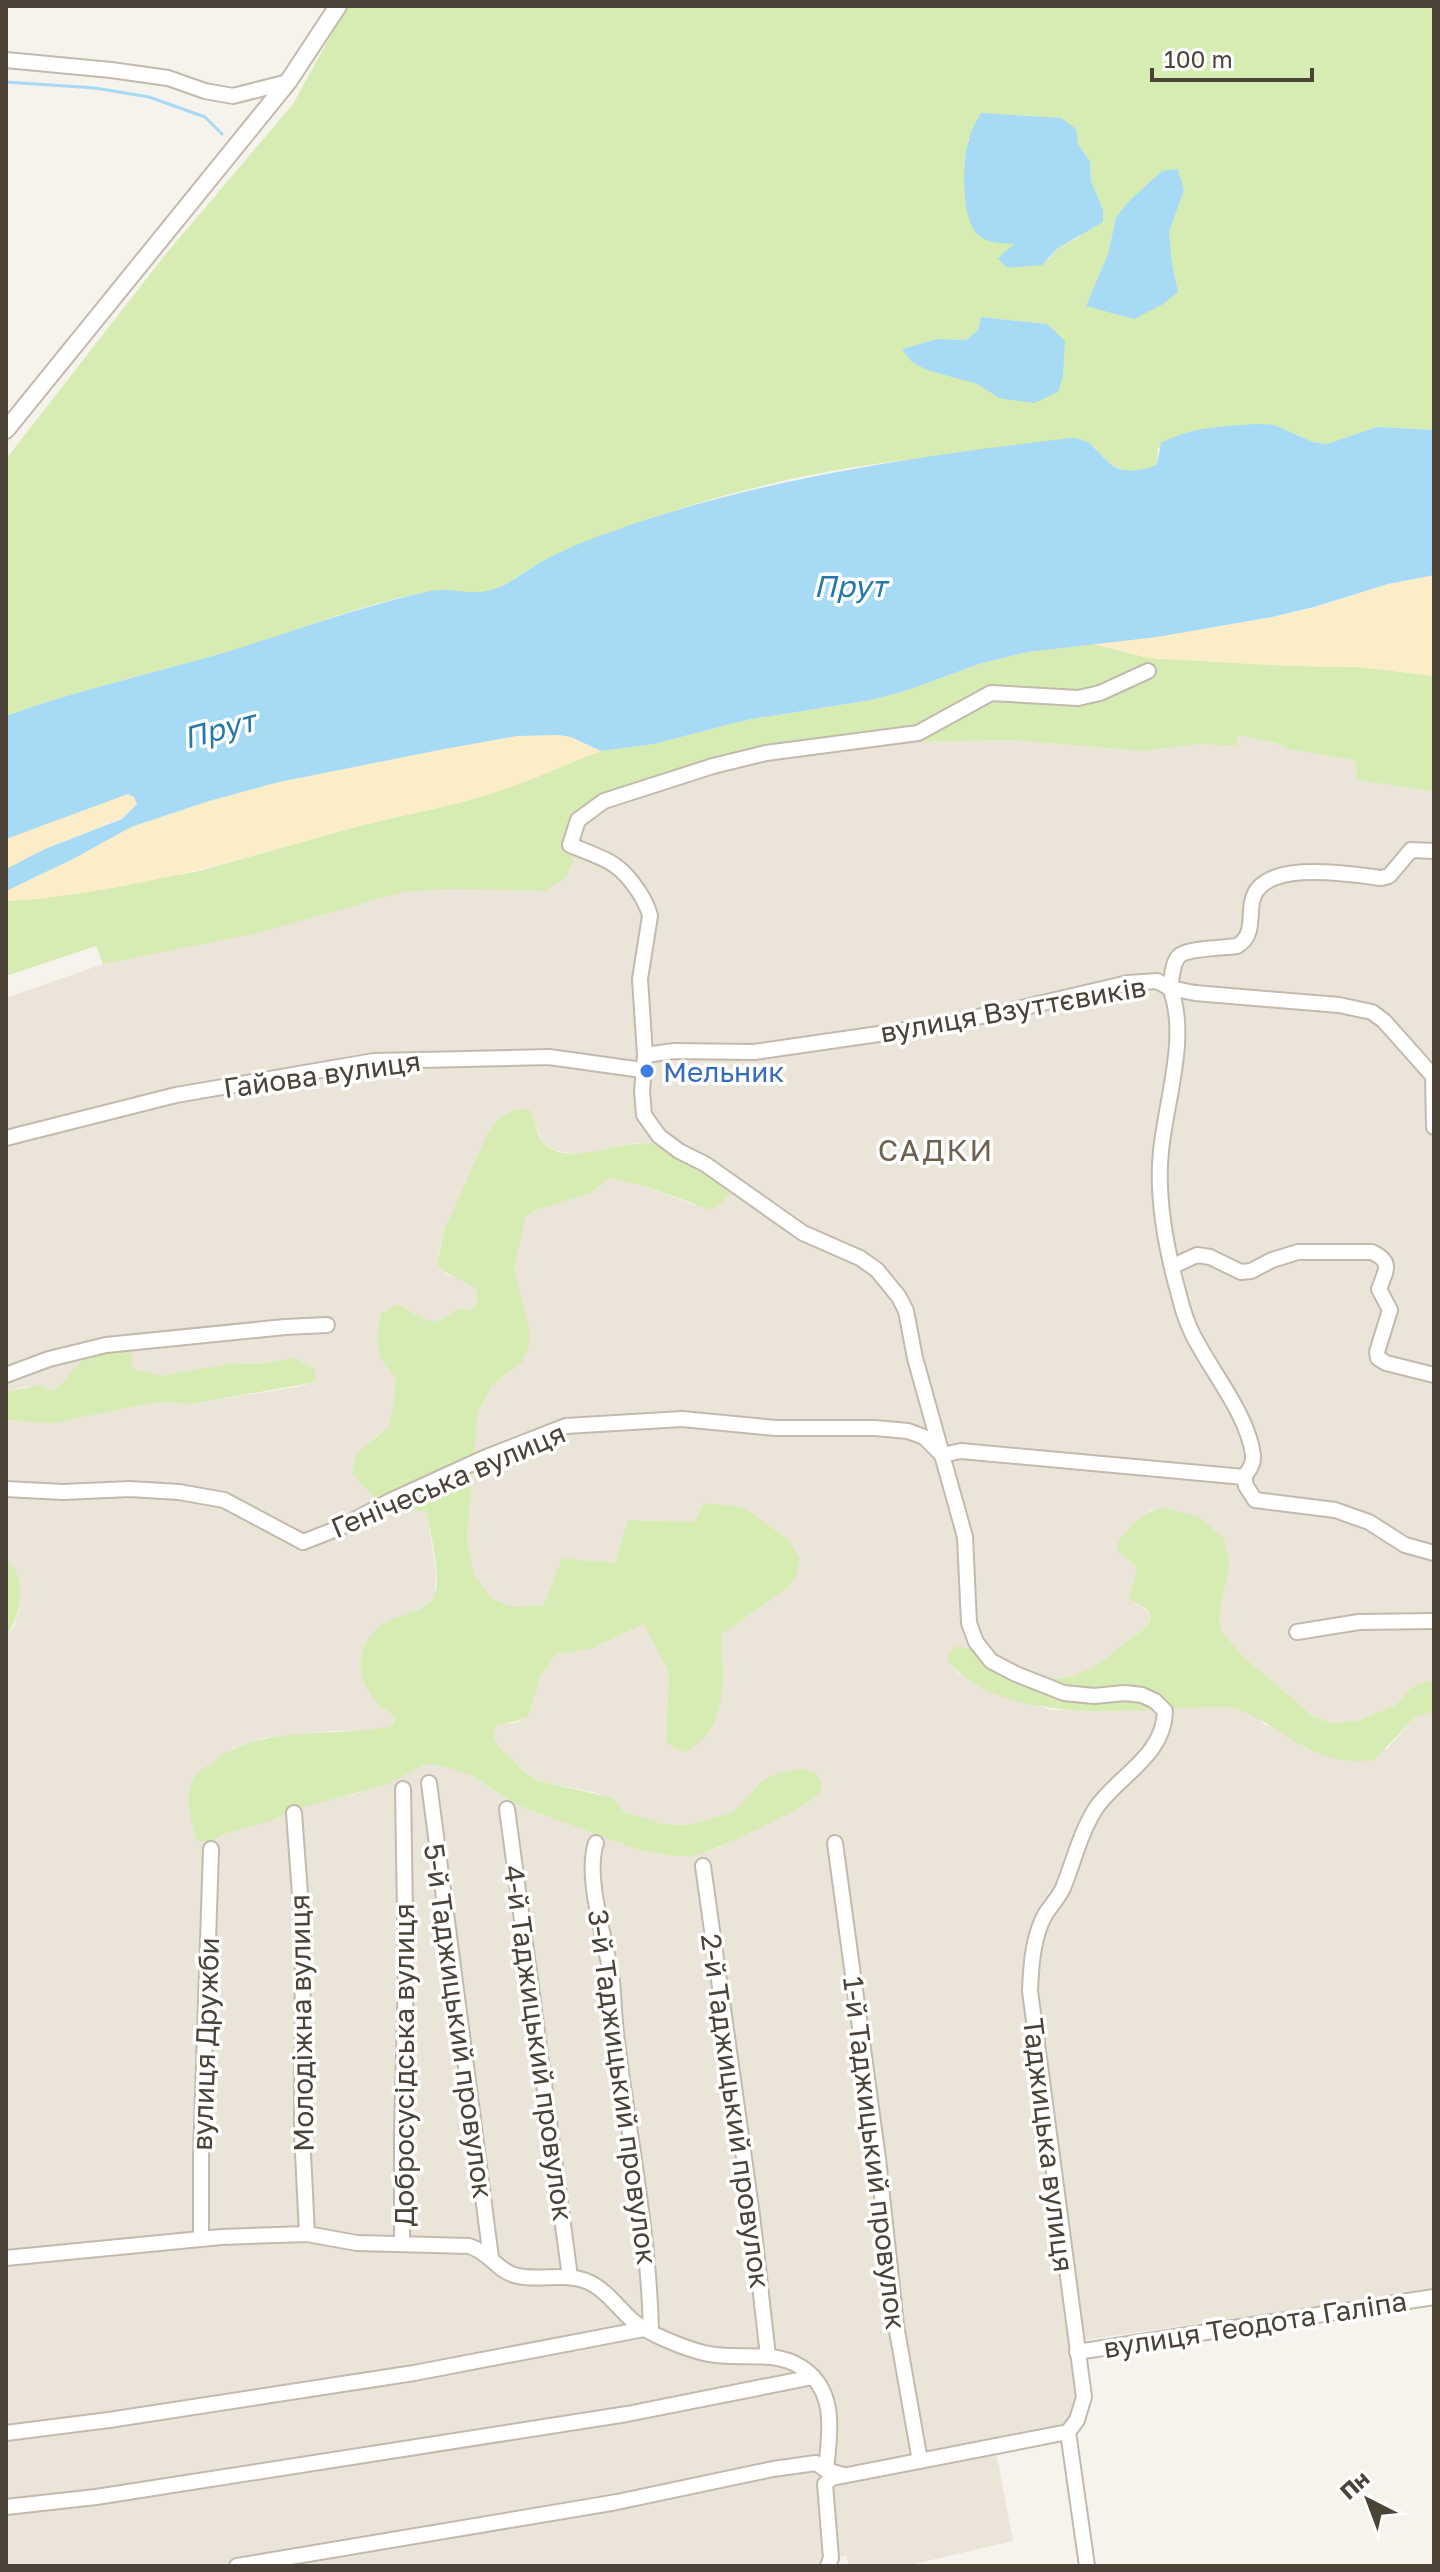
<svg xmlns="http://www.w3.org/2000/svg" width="1440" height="2572" viewBox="0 0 1440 2572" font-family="'Golos Text',sans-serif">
<rect width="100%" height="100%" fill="#f6f2ec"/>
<path fill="#ebe4d9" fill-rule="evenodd" d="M1236,735L1276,743L1288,749L1354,760L1357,768L1356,780L1432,791L1434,786V1680L1412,1687L1397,1705L1357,1721L1331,1723L1313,1716L1245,1658L1222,1632L1219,1619L1230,1563L1201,1518L1151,1510L1127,1530L1119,1554L1134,1564L1137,1570L1133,1602L1148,1612L1150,1617L1147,1625L1112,1655L1086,1672L1054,1680L948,1661L958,1673L994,1693L1052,1710L1229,1707L1252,1713L1265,1725L1387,1749L1414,1718L1434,1711V2289L1071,2342L1080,2417L1055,2427L994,2441L1013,2541L905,2566H849L846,2555L819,2566H6V1635L14,1627L19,1608L16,1573L9,1562L6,1534V1420L53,1422L131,1407L162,1402L191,1404L297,1387L316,1382L315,1369L294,1358L258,1364L233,1363L161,1376L131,1368L78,1364L66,1382L53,1391L27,1386L6,1392V998L103,964L258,933L404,892L448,889L544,891L579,830L593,815L674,782L811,749L908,742L1014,740L1142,751L1201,744L1236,746ZM515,1110H529L543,1142L554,1150L580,1155L634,1143L658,1145L696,1206L645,1186L608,1178L591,1193L536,1210L526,1217L514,1269L519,1297L508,1374L492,1386L478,1412L467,1538L474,1575L491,1598L513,1607L545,1605L562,1558L616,1563L628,1520L695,1522L744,1508L788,1539L797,1576L787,1588L721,1635V1692L717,1714L666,1742L669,1673L645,1624L591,1649L556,1654L541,1676L528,1716L517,1723H501L495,1727L494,1738L499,1747L510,1759L539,1781L598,1793L624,1812L663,1824L689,1825L735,1812L762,1781L774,1819L718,1848L694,1855L660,1854L639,1850L514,1804L471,1775L439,1765H423L356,1794L327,1799L295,1809L271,1821L224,1834L213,1841L196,1775L219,1758L235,1748L264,1738L331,1731L365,1732L392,1726L395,1720L389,1711L413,1612L426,1605L435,1595L436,1573L426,1509L403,1512L372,1439L388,1427L393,1409L396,1378L386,1369L411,1311L426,1322L439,1323L471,1310L478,1304L476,1289L464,1280L447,1275L437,1265L439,1252L444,1231L500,1117Z"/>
<g fill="#d6ecb2" fill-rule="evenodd">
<path d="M347,6H1434V430L1377,427L1327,444L1313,442L1274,425L1158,448L1157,464C1133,481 1108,468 1094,446C1026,451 957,453 889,462C803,473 713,496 631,525C601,535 570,547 542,562C523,571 509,585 489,591C466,597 442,589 417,594C360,605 305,628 250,645C169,670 85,687 6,716V459L165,255L293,104ZM1009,115L1034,116L1078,144L1090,162L1091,181L1103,210L1079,237L1058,248L1049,259L1003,253L1017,244L967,156L968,139ZM1162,171L1184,190L1169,232L1172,263L1178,292L1086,306L1108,254L1116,217L1130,200ZM981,317L1047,324L999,398C992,394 984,388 977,384C948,371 923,378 903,349L938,339L966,340L978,330Z"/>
<path d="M1089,643L1149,658L1292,666L1360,667L1434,676L1432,791L1356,780L1357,768L1354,760L1288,749L1276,743L1237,735V746L1201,744L1142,751L1014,740L908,742L811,749L674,782L593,815L579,830L573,862L565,878L544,891L448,889L404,892L258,933L103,964L96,946L6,976V901L39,899L195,872L363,825L470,800L601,751L654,744L746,720L871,700L905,691L979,664L1027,652Z"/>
<path d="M529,1109C536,1119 535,1134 544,1143C571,1171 623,1135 658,1145C678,1150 713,1180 729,1193L723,1202L711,1210L645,1186L609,1178L591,1193L536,1210L526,1217L514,1269L529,1328V1347L522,1362L492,1386L478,1412L467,1538L474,1575L491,1598L513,1607L544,1605L562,1558L615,1563L628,1520L695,1522L704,1503L744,1508L788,1539L800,1558L797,1576L787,1588L721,1635C722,1666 728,1710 706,1735C701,1742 693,1747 687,1752L675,1749L666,1742L669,1673L644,1624L591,1649L556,1654L541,1676L528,1716C514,1725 505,1720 495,1727L494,1738L499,1747L524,1771L539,1781L613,1798L624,1812L663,1824L689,1825L734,1812L762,1781L779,1773L802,1769L816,1773L822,1784C821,1788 820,1792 817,1795C810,1806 710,1853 695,1855C677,1858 656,1853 639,1850L514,1804L471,1775L439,1765H423L386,1785L295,1809L271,1821L224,1834L213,1841H197C191,1823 183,1792 196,1774C201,1769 211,1764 217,1759C269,1723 333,1739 392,1726L395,1720L389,1711L381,1708C375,1700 368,1691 364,1681C354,1658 368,1629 391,1620C404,1614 428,1610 434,1596C443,1578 429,1529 426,1510C381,1515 381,1504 352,1473L356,1454L388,1427L393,1409L396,1378C376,1360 374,1338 382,1313L397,1305C427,1317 427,1333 458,1309L471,1310L478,1304L476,1289C463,1279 448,1277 437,1265L444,1231L487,1135L500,1117L515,1110Z"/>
<path d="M125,1347L133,1356L131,1368L161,1376L233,1363L258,1364L294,1358L315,1369L316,1382L191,1404L162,1402L131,1407L53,1423L6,1420V1392L40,1385L53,1391C66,1382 70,1372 81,1362C91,1351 110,1349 125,1347Z"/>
<path d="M1164,1508L1201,1518L1223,1538L1230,1563L1219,1618L1222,1632L1245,1658L1313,1716L1331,1723L1357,1721L1396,1705L1412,1687L1434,1680V1711L1414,1718L1374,1760C1307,1768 1284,1722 1229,1707C1147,1707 1007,1731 948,1661V1653L956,1646C967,1649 977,1649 987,1651C1000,1653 1013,1666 1024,1672C1063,1692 1100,1665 1129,1640C1136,1634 1156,1623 1149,1612C1145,1606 1134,1604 1129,1598L1137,1569L1134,1564L1119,1554L1117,1544C1129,1527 1142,1511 1164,1508Z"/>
<path d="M6,1534C8,1543 6,1553 9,1561C11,1568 13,1564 16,1572C24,1590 19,1621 6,1635Z"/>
</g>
<g fill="#fbedc7">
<path d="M1434,575V676L1360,667L1292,666L1149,658L1089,643C1163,636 1237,626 1309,609C1351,598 1390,580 1434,575Z"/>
<path d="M557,735L571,737L601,751C558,768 515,788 470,800C435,810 398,816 363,825C245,857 129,894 6,901V891L73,859L131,827L209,801L279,782L439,750L517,736Z"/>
<path d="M128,793L134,797L137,804L122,818L45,849L6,869V839Z"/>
</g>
<g fill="#a6daf5">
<path d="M981,113L1061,118L1076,129L1078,144L1090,162L1091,181L1103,210V222L1058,248L1042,265L1008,268L998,259L1003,253L1015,244C1003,243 988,244 978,235C960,218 962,158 970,136C972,128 977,121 981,113Z"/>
<path d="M1178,169L1184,190L1169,232L1172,263L1178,292L1163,304L1134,319L1086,306L1108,254L1116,217L1130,200L1162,171Z"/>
<path d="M981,317L1047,324L1065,341L1063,376L1058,392L1034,403L999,398L977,384L927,370L912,362L902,349L938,339L966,340L978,330Z"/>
<path d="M1259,424L1274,425L1313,442L1327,444L1377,427L1434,430V575L1388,584L1314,607L1272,617L1157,637L1027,652L979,664L905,691L871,700L746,720L654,744L601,751L571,737L558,735L517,736L439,750L279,782L209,801L131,827L73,859L6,891V869L45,849L122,819L137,804L134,797L128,794L6,839V716C74,691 146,675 216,655C281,636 346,611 413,595C422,593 433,590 443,590C459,590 474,595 491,590C509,585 522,573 538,564C566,547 602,535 633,524C776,476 924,455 1072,438C1103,439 1101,476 1138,470C1146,469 1151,468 1157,464L1161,443C1191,427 1225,426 1259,424Z"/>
</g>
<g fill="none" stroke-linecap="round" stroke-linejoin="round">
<path stroke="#a6daf5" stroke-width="3" d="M6,82L95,88L149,97L205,117L222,134"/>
<defs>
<g id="minor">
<path d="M6,60L111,70L168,78L205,91L233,96L288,82"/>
<path d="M1170,988C1189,1036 1166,1100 1161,1151C1156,1199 1166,1249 1179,1295C1182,1308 1187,1323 1193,1335C1211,1371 1248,1415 1253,1455C1254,1464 1249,1470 1244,1477"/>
<path d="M1170,988C1172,979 1172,963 1179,956C1188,948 1224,948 1237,946C1254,936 1249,919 1252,902C1260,858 1350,874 1381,878L1389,876L1411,850L1434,851"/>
<path d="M645,1055L640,979L650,916C648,907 644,900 639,892C618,860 604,859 570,845L578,820L604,801L713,766L766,753L918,733L991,693L1078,698L1100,693L1148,671"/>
<path d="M6,1138L176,1095L374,1061L549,1057L642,1070"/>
<path d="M1173,1266L1197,1255L1210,1257L1241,1272L1251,1271L1272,1260L1298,1252H1372C1393,1262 1386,1270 1379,1289L1390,1310L1377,1352L1378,1358L1386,1363L1434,1375"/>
<path d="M6,1375L49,1359L106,1345L285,1327L327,1325"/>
<path d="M6,1489L63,1492L130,1489L179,1492L224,1500L303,1542L339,1528L392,1500L484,1458L566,1426L682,1419L776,1428H875L908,1431L924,1437L942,1455L961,1451L1244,1477L1246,1486L1255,1500L1335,1510L1369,1522L1405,1545L1434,1553"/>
<path d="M1297,1632L1359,1622L1434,1621"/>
<path d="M429,1783L491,2258"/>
<path d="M507,1809L570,2277"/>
<path d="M294,1813L303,1935L302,2133L307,2234"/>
<path d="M596,1843C584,1879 607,1942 612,1981C614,2001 614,2021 617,2042C629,2138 649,2234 651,2332"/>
<path d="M835,1843L878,2159L896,2325L920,2461"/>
<path d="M703,1866L752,2215L768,2356"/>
<path d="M201,2239V2156L211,1849"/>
<path d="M402,2244V2137L406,1974L403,1789"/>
<path d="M6,2258L221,2237L307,2234L357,2243L469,2246C489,2252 497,2270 514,2275C537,2282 564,2272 586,2281C605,2288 618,2308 632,2320C648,2334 684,2348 704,2353C739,2362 779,2346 809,2373C837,2398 829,2437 826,2470"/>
<path d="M1077,2352L1434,2297"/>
<path d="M6,2433L109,2420L414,2373L644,2329"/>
<path d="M6,2507L96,2497L627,2414L813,2377"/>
<path d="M237,2566L617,2502L773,2469L816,2463L826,2470L843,2475"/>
<path d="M828,2566L831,2558L825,2484L832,2478L1068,2432"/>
<path d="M1087,2566L1068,2432L1077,2420L1084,2397L1030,1991C1031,1965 1033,1935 1046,1913C1052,1904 1059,1897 1063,1888C1074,1861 1080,1833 1096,1808C1119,1775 1164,1756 1165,1711L1155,1701L1142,1695L1125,1693L1094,1696L1064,1693L1016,1674L991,1661L976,1642L969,1623L965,1537L915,1358L906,1311L899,1297L877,1270L860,1258L803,1233L705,1164L679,1151L659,1136L644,1115L642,1091L645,1055L674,1051L754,1052L920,1028L1008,1011L1128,983L1157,981L1170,988L1195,993L1339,1005L1372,1012L1384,1021L1433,1076L1434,1127"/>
</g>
<path id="tertiary" d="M6,430L288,82L338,6"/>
</defs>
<use href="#minor" stroke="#c3baad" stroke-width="18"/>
<use href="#tertiary" stroke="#c3baad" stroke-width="20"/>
<use href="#minor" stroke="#fff" stroke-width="14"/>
<use href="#tertiary" stroke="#fff" stroke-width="16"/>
</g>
<circle fill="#3f7fe0" stroke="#fff" stroke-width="3" cx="647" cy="1071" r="8"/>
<g text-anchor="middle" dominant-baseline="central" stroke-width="7" stroke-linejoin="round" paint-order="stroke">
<g font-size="28" fill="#4c4338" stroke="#fff">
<text transform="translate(1013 1009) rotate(-10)">вулиця Взуттєвиків</text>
<text transform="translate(322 1074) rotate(-8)">Гайова вулиця</text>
<text transform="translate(448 1480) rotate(-23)">Генічеська вулиця</text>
<text transform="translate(459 2021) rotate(82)">5-й Таджицький провулок</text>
<text transform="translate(301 2023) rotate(-91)">Молодіжна вулиця</text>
<text transform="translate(539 2043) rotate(82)">4-й Таджицький провулок</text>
<text transform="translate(205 2044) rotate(-88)">вулиця Дружби</text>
<text transform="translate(403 2065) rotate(-90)">Добросусідська вулиця</text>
<text transform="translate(623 2087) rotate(82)">3-й Таджицький провулок</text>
<text transform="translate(736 2111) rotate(82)">2-й Таджицький провулок</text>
<text transform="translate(1049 2145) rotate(83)">Таджицька вулиця</text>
<text transform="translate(875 2153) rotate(83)">1-й Таджицький провулок</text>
<text transform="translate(1255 2324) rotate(-9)">вулиця Теодота Галіпа</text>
</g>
<g font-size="28" fill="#366cbe" stroke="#fff" text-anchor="start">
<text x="663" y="1071">Мельник</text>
</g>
<g font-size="30" font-style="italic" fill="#2578a7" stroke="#fff">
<text x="850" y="586">Прут</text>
<text transform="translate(219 729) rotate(-15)">Прут</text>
</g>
<g font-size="30" letter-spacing="2" fill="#6f604f" stroke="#fff">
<text x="936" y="1150">САДКИ</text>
</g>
</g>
<rect width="1440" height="2572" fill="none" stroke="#4c4338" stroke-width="16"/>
<g transform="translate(1368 2500) rotate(318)" stroke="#ffffff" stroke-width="6" paint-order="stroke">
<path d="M0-6L14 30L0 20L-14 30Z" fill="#4c4338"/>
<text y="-12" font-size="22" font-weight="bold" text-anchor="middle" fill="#4c4338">Пн</text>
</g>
<path d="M1152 68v12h160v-12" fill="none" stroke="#4c4338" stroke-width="4"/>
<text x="1164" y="68" font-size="24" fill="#4c4338" stroke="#ffffff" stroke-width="6" paint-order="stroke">100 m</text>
</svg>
